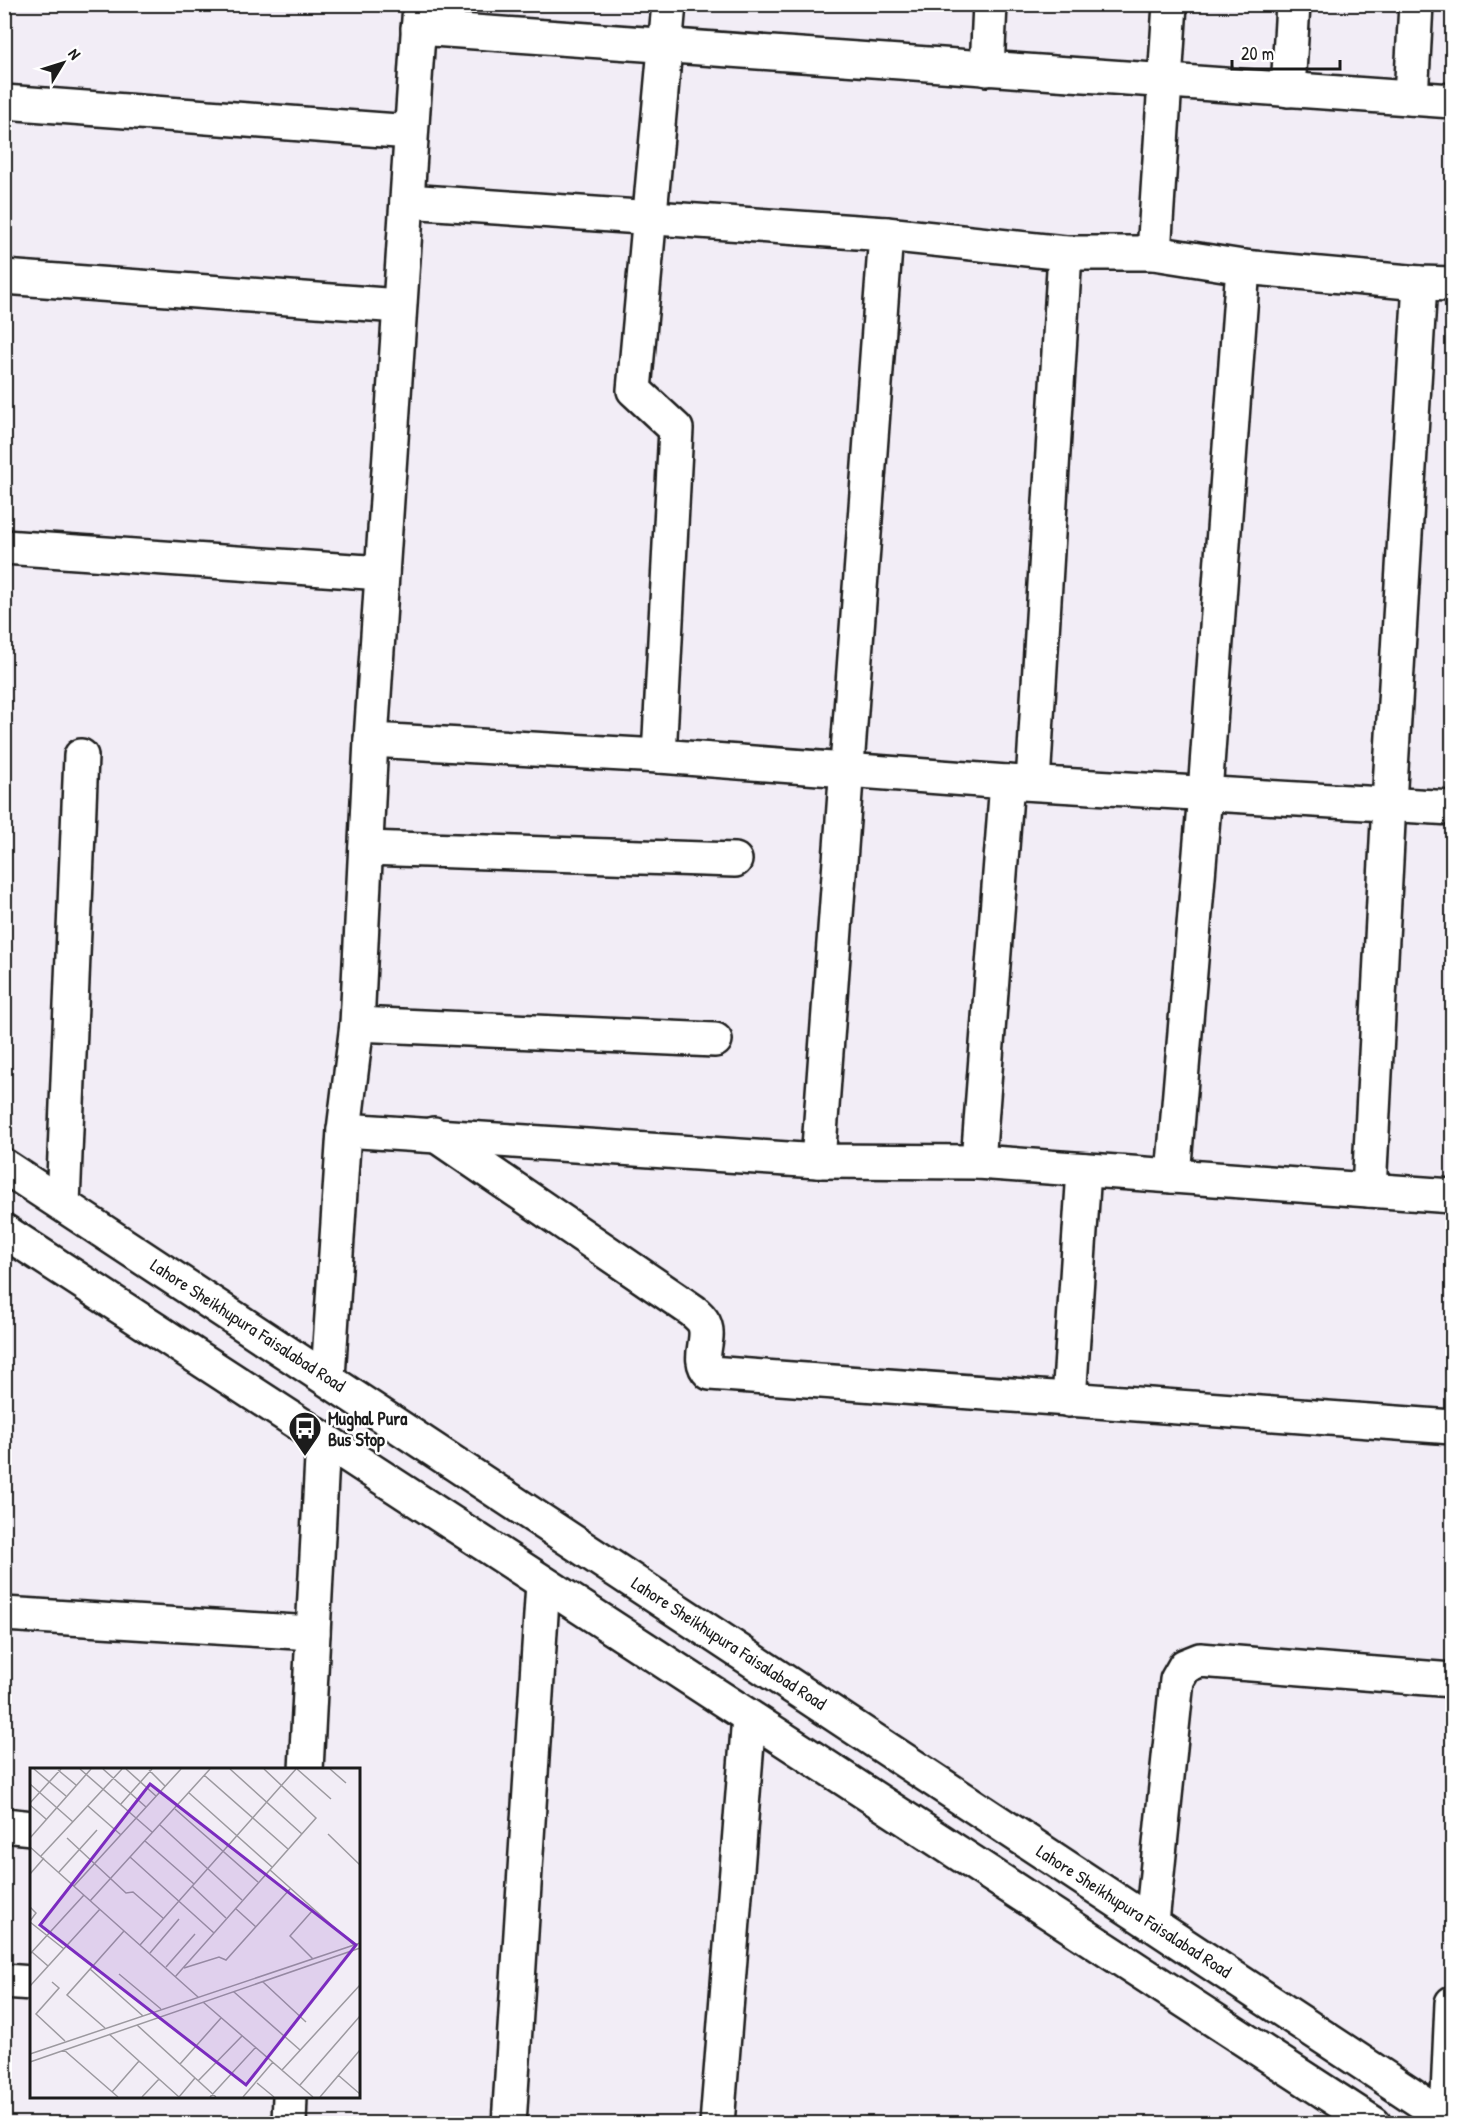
<svg xmlns="http://www.w3.org/2000/svg" width="1457" height="2128" viewBox="0 0 1457 2128" font-family="'Patrick Hand',sans-serif">
<rect width="100%" height="100%" fill="#f2edf6"/>
<filter id="ink" filterUnits="userSpaceOnUse"><feTurbulence type="fractalNoise" baseFrequency=".0167" numOctaves="2"/><feDisplacementMap in="SourceGraphic" scale="12" xChannelSelector="R" yChannelSelector="G"/><feConvolveMatrix kernelMatrix="1 2 1 2 8 2 1 2 1" color-interpolation-filters="sRGB"/></filter>
<g filter="url(#ink)">
<g fill="none" stroke-linecap="round" stroke-linejoin="round">
<defs>
<g id="street">
<path d="M418,28L1452,101"/>
<path d="M987,69L990,4"/>
<path d="M1288,90L1293,4"/>
<path d="M1411,98L1416,4"/>
<path d="M4,102L411,132"/>
<path d="M407,201L886,234L1065,253H1154L1243,267L1420,283L1452,284"/>
<path d="M1154,253L1170,4"/>
<path d="M4,277L399,306"/>
<path d="M4,547L382,573"/>
<path d="M371,740L659,756L1007,782L1452,808"/>
<path d="M659,756L676,429L634,390L669,4"/>
<path d="M1033,783L1065,253"/>
<path d="M366,848L735,860"/>
<path d="M357,1024L715,1040"/>
<path d="M344,1130L818,1161L978,1162L1452,1196"/>
<path d="M434,1134L693,1311C697,1315 703,1319 705,1326C710,1341 696,1360 710,1373L1452,1427"/>
<path d="M818,1161L886,234"/>
<path d="M978,1162L1007,782"/>
<path d="M1173,1176L1205,793L1243,267"/>
<path d="M1369,1190L1389,803L1420,283"/>
<path d="M63,1204L81,756"/>
<path d="M1069,1400L1084,1170"/>
<path d="M4,1614L313,1633"/>
<path d="M4,1825L32,1828"/>
<path d="M1152,1922L1177,1680L1185,1666L1200,1660L1452,1680"/>
<path d="M4,1981L32,1983"/>
<path d="M1447,2118L1452,2003"/>
<path d="M509,2124L543,1583"/>
<path d="M717,2124L749,1717"/>
</g>
<g id="secondary">
<path d="M328,1377L344,1130L357,1024L371,740L420,4"/>
<path d="M306,1770L323,1439"/>
<path d="M289,2124L290,2096"/>
</g>
<g id="highway">
<path d="M4,1166L1452,2122"/>
<path d="M4,1231L1374,2124"/>
</g>
</defs>
<use href="#street" stroke="#1c1c1c" stroke-width="38"/>
<use href="#secondary" stroke="#1c1c1c" stroke-width="38"/>
<use href="#highway" stroke="#1c1c1c" stroke-width="38"/>
<use href="#street" stroke="#fff" stroke-width="33"/>
<use href="#secondary" stroke="#fff" stroke-width="33"/>
<use href="#highway" stroke="#fff" stroke-width="33"/>
</g>
</g>
<defs>
<symbol id="bus-pin" viewBox="-11 -11 22 30"><path d="M0 17L-7.5 6A9.5 9.5 0 1 1 7.5 6Z" fill="#1c1c1c" stroke="#fff"/><path d="M-5-6H5V4H4V6H2V4H-2V6H-4V4H-5ZM-3.5-4V0h7V-4ZM-3.5 1.2v1.5H-2V1.2ZM2 1.2v1.5H3.5V1.2Z" fill="#fff"/></symbol>
</defs>
<g fill-rule="evenodd">
<use href="#bus-pin" x="286" y="1409" width="38" height="52"/>
</g>
<g text-anchor="middle" dominant-baseline="central" stroke-width="5" stroke-linejoin="round" paint-order="stroke">
<g font-size="18" fill="#1c1c1c" stroke="#fff">
<text transform="translate(248 1325) rotate(33)">Lahore Sheikhupura Faisalabad Road</text>
<text transform="translate(729 1643) rotate(33)">Lahore Sheikhupura Faisalabad Road</text>
<text transform="translate(1134 1911) rotate(33)">Lahore Sheikhupura Faisalabad Road</text>
</g>
<g font-size="18" font-weight="bold" fill="#1c1c1c" stroke="#fff" text-anchor="start">
<text x="328" y="1418">Mughal Pura<tspan x="328" dy="21">Bus Stop</tspan></text>
</g>
</g>
<g transform="translate(30 1768)">
<rect width="330" height="330" fill="#f2edf6"/>
<path fill="none" stroke="#9c999f" stroke-width="1.5" d="M4,1L36,28M50,1L122,64M73,1L116,39M96,1L126,28M200,1L272,66M267,1L301,31M300,1L316,15M28,2L46,17M119,2L135,18M174,7L258,81M0,16L43,54M158,24L242,99M0,35L31,1M0,37L16,51M90,37L122,1M58,38L91,67M145,41L228,114M130,57L212,132M298,66L330,97M0,70L61,1M37,70L96,125L103,124L133,150M115,73L164,116M0,79L168,229M11,88L92,1M100,89L184,165M240,102L324,177M29,104L67,62M0,106L14,90M44,118L151,1M162,118L196,150M60,133L180,1M0,139L6,145L0,153M205,140L226,159M0,154L34,181M110,177L266,1M2,184L18,198M120,185L149,151M0,186L54,127M283,191L260,168L283,142M136,199L165,166M154,200L189,189L196,192L260,121M60,201L113,248M89,206L131,241M145,209L286,50L234,1M22,214L29,220L6,246L35,273M233,214L276,254M0,218L70,141M204,224L270,282M173,234L283,329M107,257L186,329M75,260L37,227L94,163M79,266L149,329M34,282L88,329M0,286L330,175M0,294L330,180M150,296L191,250M252,302L330,217M308,307L330,326M168,313L212,268M227,315L244,329M270,317L330,248M82,324L109,293M112,329L129,311M149,329L165,310M180,329L226,279M213,329L243,294M290,329L330,282"/>
<path fill="#7b2cbf" fill-opacity="0.15" stroke="#7b2cbf" stroke-width="3" d="M120,16L326,177L216,317L10,157Z"/>
<rect width="330" height="330" fill="none" stroke="#1c1c1c" stroke-width="3"/>
</g>
<rect width="1457" height="2128" fill="none" stroke="#fff" stroke-width="24"/>
<rect x="12" y="12" width="1433" height="2104" fill="none" stroke="#1c1c1c" stroke-width="2" filter="url(#ink)"/>
<g transform="translate(63 63) rotate(52)" stroke="#ffffff" stroke-width="4.5" paint-order="stroke">
<path d="M0-4.5L10 22L0 15L-10 22Z" fill="#1c1c1c"/>
<text y="-9" font-size="16" font-weight="bold" text-anchor="middle" fill="#1c1c1c">N</text>
</g>
<path d="M1232 60v9h108v-9" fill="none" stroke="#1c1c1c" stroke-width="3"/>
<text x="1241" y="60" font-size="18" fill="#1c1c1c" stroke="#ffffff" stroke-width="4.5" paint-order="stroke">20 m</text>
</svg>
